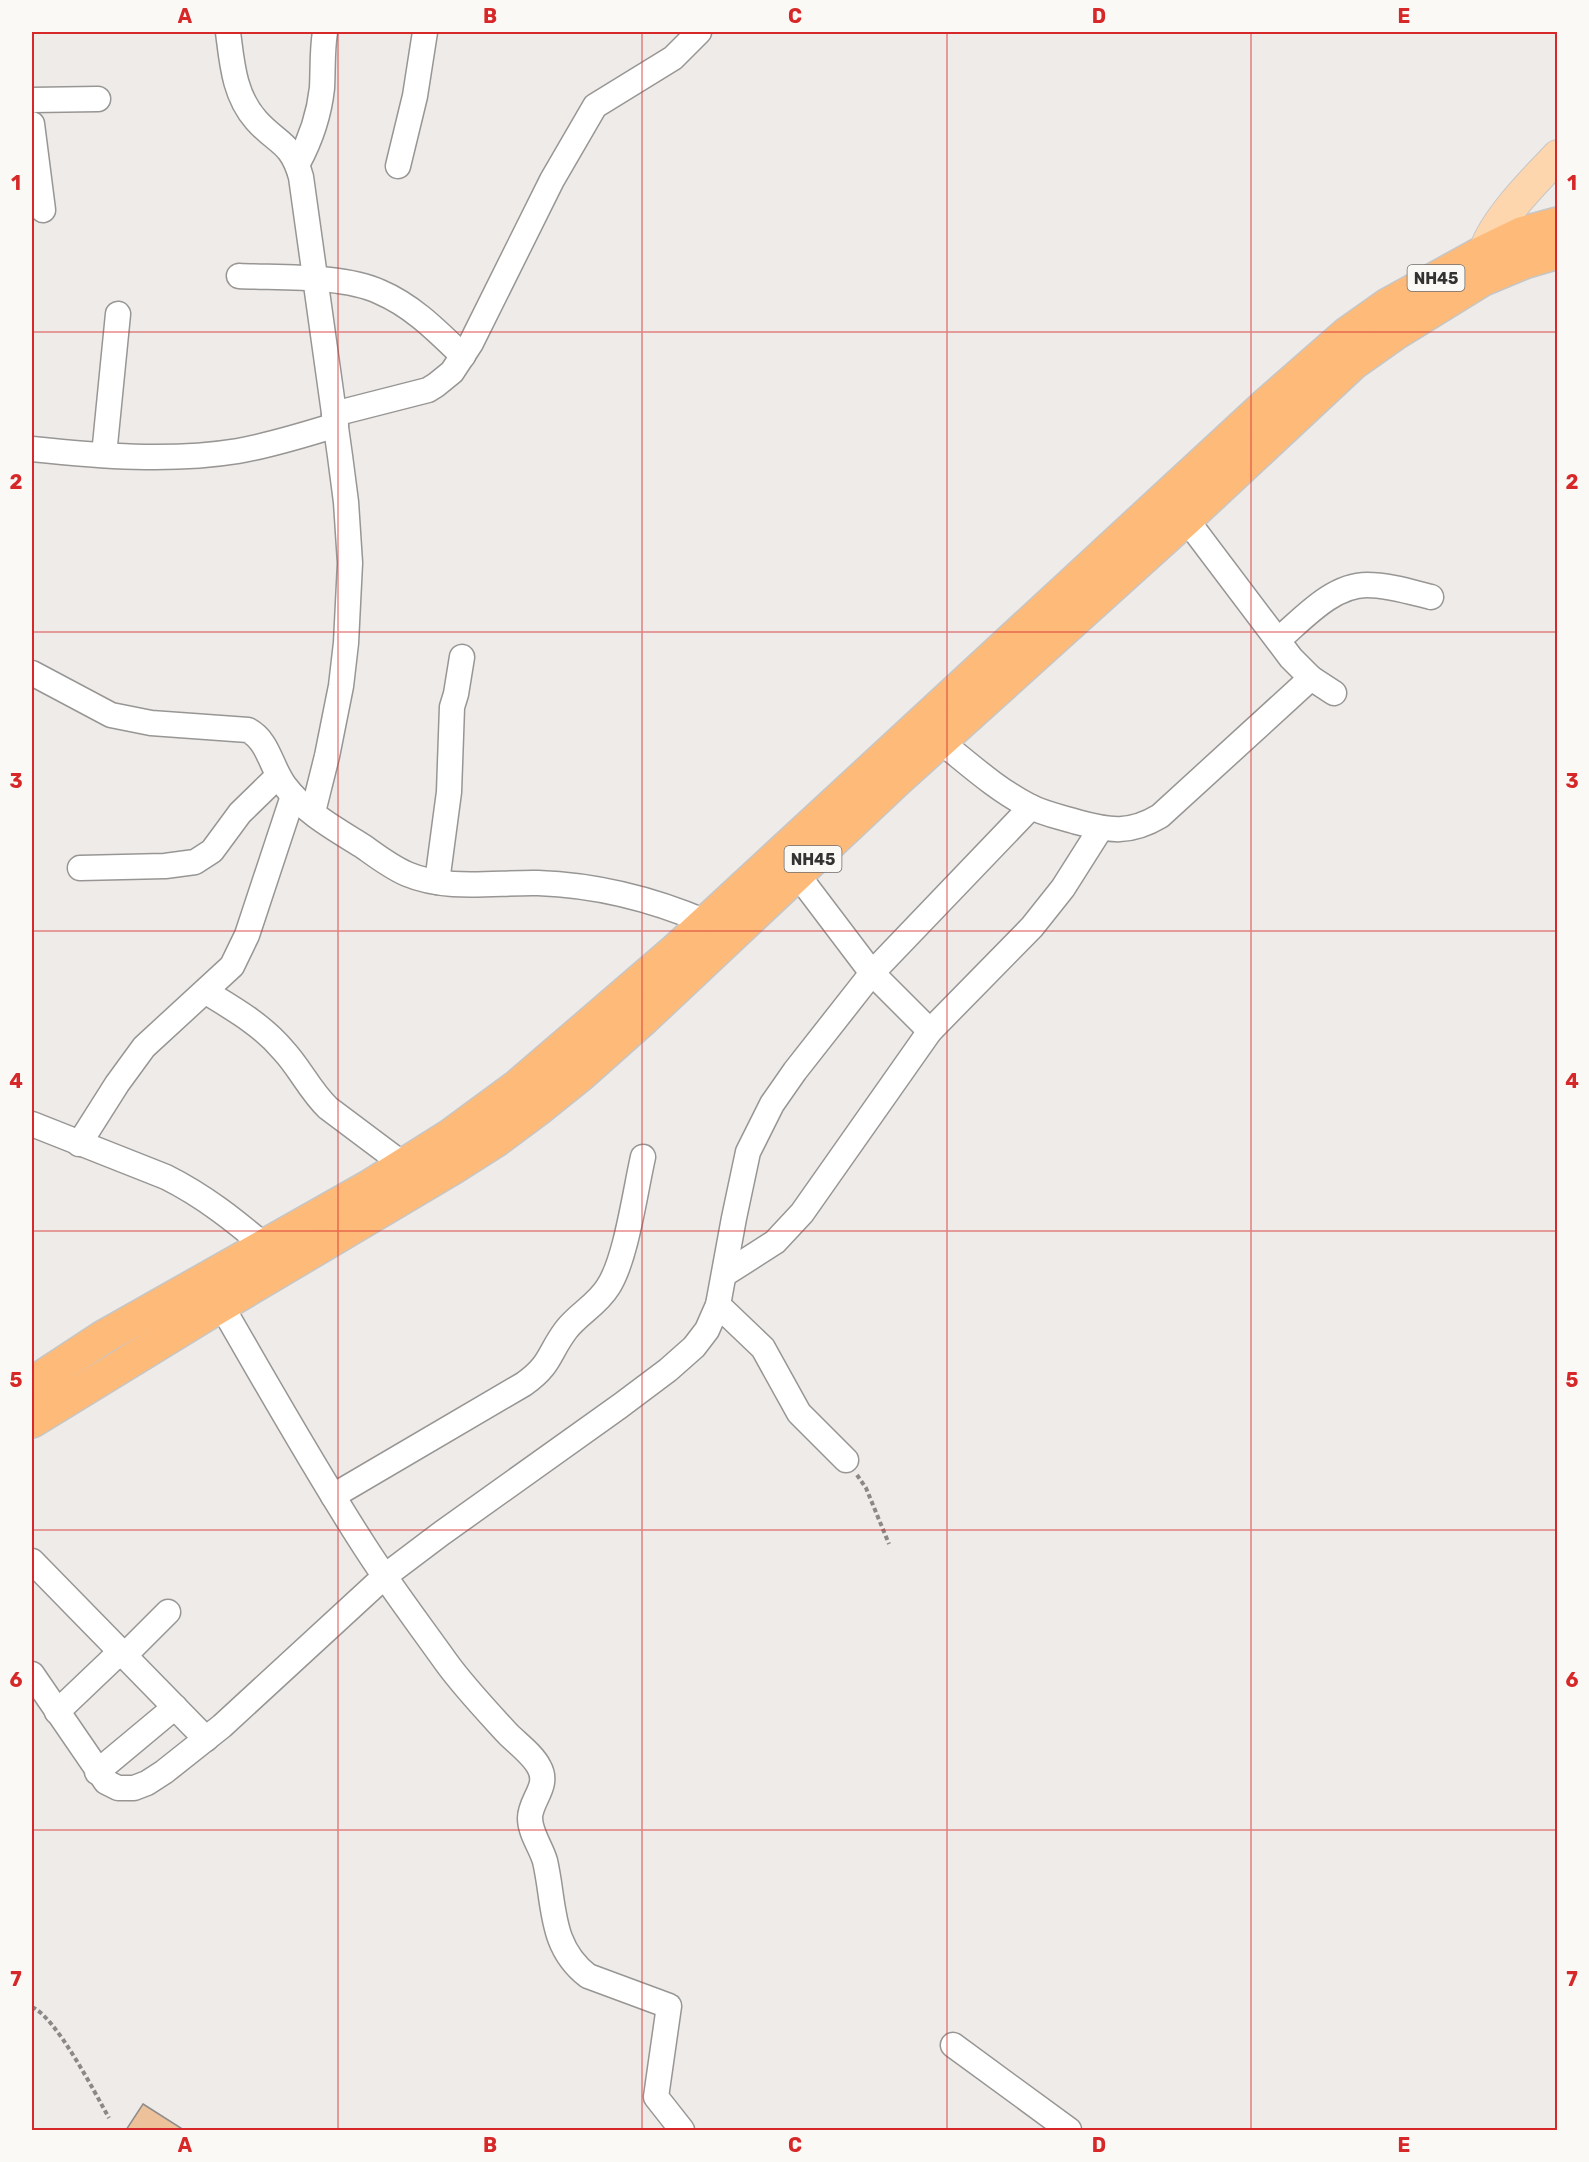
<svg xmlns="http://www.w3.org/2000/svg" width="1589" height="2162" viewBox="0 0 1589 2162" font-family="Rubik,sans-serif">
<rect width="100%" height="100%" fill="#eeebe9"/>
<path fill="#edc29b" stroke="#8f8c8a" stroke-width="1.5" d="M143,2104L184,2130H126Z"/>
<g fill="none" stroke-linecap="round" stroke-linejoin="round">
<defs>
<g id="minor">
<path d="M228,32C232,63 234,95 256,120C277,144 291,141 301,177L340,456L346,502L350,563L346,643L341,686L327,756L313,812"/>
<path d="M32,100L98,99"/>
<path d="M32,124L43,210"/>
<path d="M298,163C311,139 319,116 322,88C323,69 322,50 325,32"/>
<path d="M398,166L415,96L425,32"/>
<path d="M239,276C280,278 344,275 380,292C413,306 438,332 463,356"/>
<path d="M334,414L428,390L436,385L452,372L471,343L552,180L595,106L673,58L699,32"/>
<path d="M32,449C99,456 170,462 238,451C271,445 304,435 336,425"/>
<path d="M104,455L118,314"/>
<path d="M1186,519L1291,658L1311,678L1334,693"/>
<path d="M1278,640C1303,619 1332,585 1367,585C1388,585 1411,592 1431,597"/>
<path d="M32,673L111,715L151,723L248,730C269,741 271,768 285,786C304,812 337,830 364,847C378,857 391,867 407,874C447,891 495,882 538,883C597,885 652,899 706,922"/>
<path d="M940,741C969,764 996,789 1029,806C1044,814 1061,817 1077,822C1110,831 1130,834 1160,816L1311,678"/>
<path d="M80,868L165,866L195,862L212,851L240,813L278,776"/>
<path d="M797,874L872,973L930,1031"/>
<path d="M437,882L449,792L452,707L456,694L462,657"/>
<path d="M206,992C234,1009 262,1025 283,1050C300,1068 310,1091 328,1108L404,1165"/>
<path d="M32,1124L166,1177C204,1196 234,1220 266,1247"/>
<path d="M79,1144L117,1084L144,1047L232,966L247,935L293,796"/>
<path d="M725,1274L775,1242L802,1213L930,1031L1032,927L1063,888L1101,828"/>
<path d="M221,1305C268,1386 314,1468 365,1547C390,1586 419,1624 446,1662C464,1687 487,1711 508,1734C518,1744 533,1755 539,1767C550,1786 530,1800 530,1818C530,1833 541,1847 545,1861C555,1904 549,1946 588,1976L669,2006L656,2097L682,2130"/>
<path d="M718,1305L763,1348L799,1413L846,1460"/>
<path d="M333,1496L524,1384C551,1365 548,1354 566,1330C578,1314 597,1305 608,1287C626,1260 635,1192 643,1157"/>
<path d="M32,1561L206,1739"/>
<path d="M124,1656L168,1612"/>
<path d="M32,1674L106,1782L118,1788H134L147,1783L164,1772L222,1726L385,1576L442,1533L620,1406L668,1370L694,1347L707,1330L718,1305L734,1218L748,1152L772,1104L795,1071L872,973L1031,807"/>
<path d="M57,1712L120,1652"/>
<path d="M97,1772L175,1707"/>
<path d="M953,2045L1069,2130"/>
</g>
<path id="major" d="M1484,265C1484,261 1483,255 1485,251C1495,220 1535,180 1558,156"/>
<g id="highway">
<path d="M32,1384L102,1338L369,1187L450,1136L518,1086L675,951L1266,405L1347,334L1388,305L1484,252L1521,234L1558,224"/>
<path d="M32,1421L213,1310L452,1168L496,1140L539,1108L580,1075L644,1018L898,779L1186,519L1353,363L1394,334L1483,279L1524,262L1558,252"/>
</g>
</defs>
<use href="#minor" stroke="#989694" stroke-width="27"/>
<use href="#major" stroke="#c6c6c6" stroke-width="34"/>
<use href="#highway" stroke="#c6c6c6" stroke-width="36"/>
<g stroke="#8b8987" stroke-width="4" stroke-dasharray="4.5 3" stroke-linecap="butt">
<path d="M857,1475L866,1488L889,1544"/>
<path d="M32,2007C56,2017 95,2093 109,2118"/>
</g>
<use href="#minor" stroke="#fff" stroke-width="24"/>
<use href="#major" stroke="#fed6ae" stroke-width="32"/>
<use href="#highway" stroke="#feba78" stroke-width="33"/>
</g>
<path fill="none" stroke="#d62828" stroke-width="1.5" stroke-opacity="0.55" d="M338,32V2130M642,32V2130M947,32V2130M1251,32V2130M32,332H1558M32,632H1558M32,931H1558M32,1231H1558M32,1530H1558M32,1830H1558"/>
<g text-anchor="middle" dominant-baseline="central" stroke-width="5" stroke-linejoin="round" paint-order="stroke">
<g fill="#fbf9f6" stroke="#706e6d" stroke-width="1.5">
<rect x="1407.5" y="265" width="57" height="26" rx="4.5"/>
<rect x="784.5" y="846" width="57" height="26" rx="4.5"/>
</g>
<g font-size="16" font-weight="bold" fill="#343332">
<text x="1436" y="278">NH45</text>
<text x="813" y="859">NH45</text>
</g>
</g>
<rect width="1589" height="2162" fill="none" stroke="#fbf9f6" stroke-width="66"/>
<rect x="33" y="33" width="1523" height="2096" fill="none" stroke="#d62828" stroke-width="2"/>
<g font-size="20" text-anchor="middle" font-weight="bold" fill="#d62828">
<text x="185" y="23">A</text>
<text x="490" y="23">B</text>
<text x="795" y="23">C</text>
<text x="1099" y="23">D</text>
<text x="1404" y="23">E</text>
<text x="16" y="190">1</text>
<text x="1572" y="190">1</text>
<text x="16" y="489">2</text>
<text x="1572" y="489">2</text>
<text x="16" y="788">3</text>
<text x="1572" y="788">3</text>
<text x="16" y="1088">4</text>
<text x="1572" y="1088">4</text>
<text x="16" y="1387">5</text>
<text x="1572" y="1387">5</text>
<text x="16" y="1687">6</text>
<text x="1572" y="1687">6</text>
<text x="16" y="1986">7</text>
<text x="1572" y="1986">7</text>
<text x="185" y="2152">A</text>
<text x="490" y="2152">B</text>
<text x="795" y="2152">C</text>
<text x="1099" y="2152">D</text>
<text x="1404" y="2152">E</text>
</g>
</svg>
